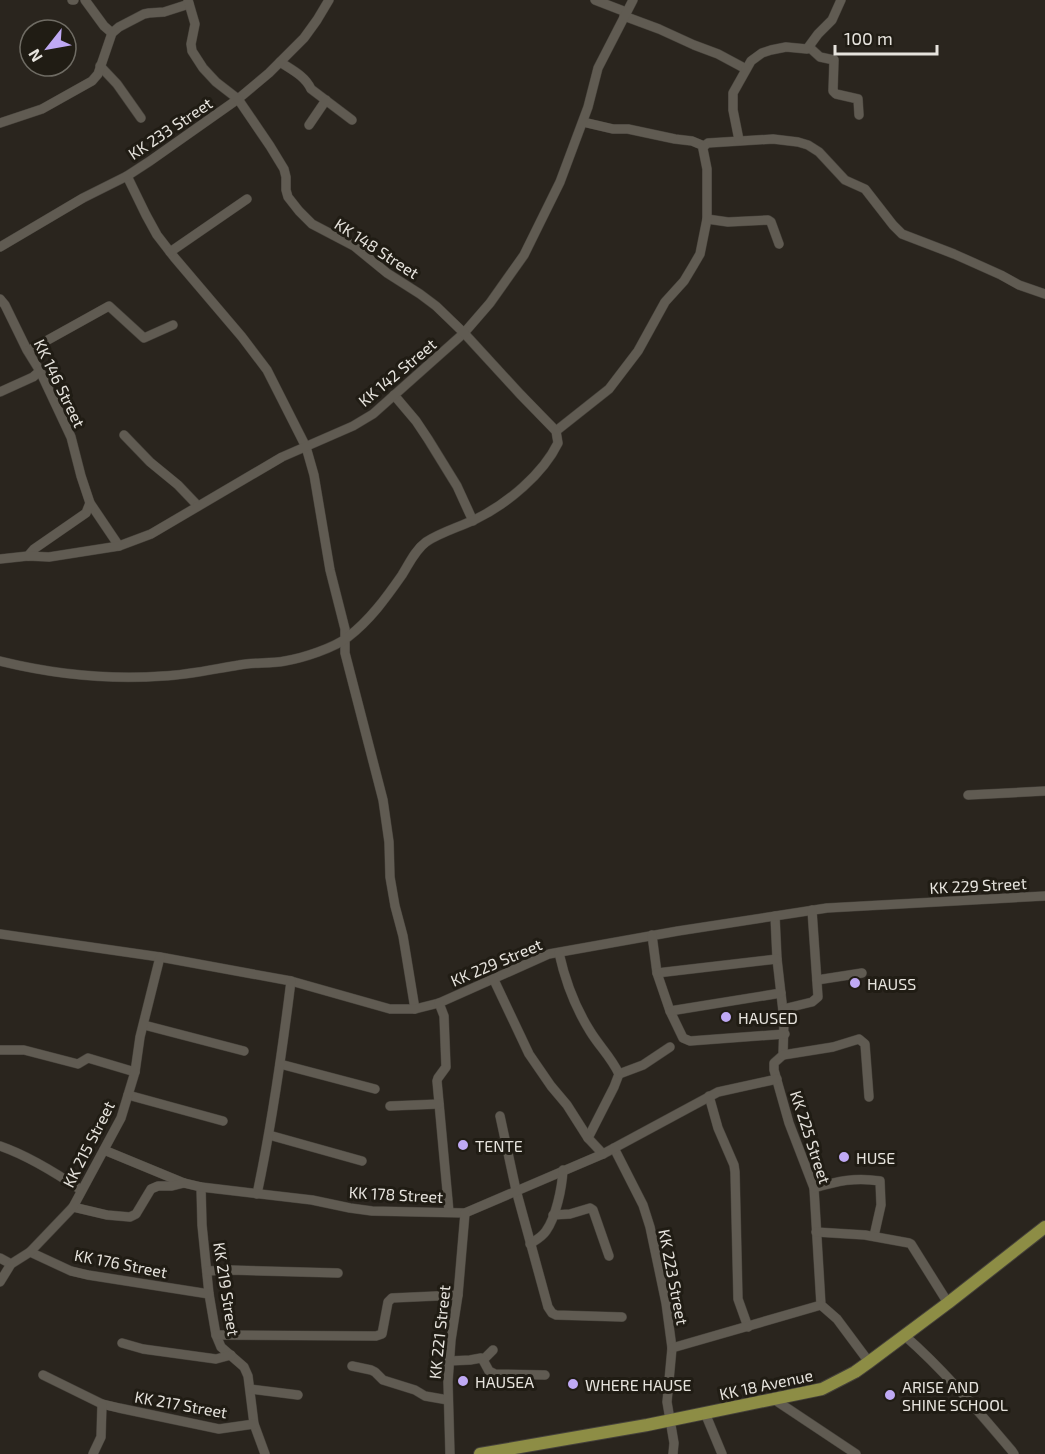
<svg xmlns="http://www.w3.org/2000/svg" width="1045" height="1454" viewBox="0 0 1045 1454" font-family="'Exo 2',sans-serif">
<rect width="100%" height="100%" fill="#2a251e"/>
<g fill="none" stroke-linecap="round" stroke-linejoin="round">
<defs>
<g id="minor">
<path d="M72,0H74"/>
<path d="M85,0L104,26L112,33"/>
<path d="M595,0L626,12"/>
<path d="M624,16L659,29L694,45L718,54L746,69"/>
<path d="M809,47L820,57L834,60L833,91L836,94L858,99L859,115"/>
<path d="M280,62C292,70 305,76 311,89L352,120"/>
<path d="M100,66L117,84L141,118"/>
<path d="M583,122L613,129H628L675,139L692,141L704,146L708,143L773,139L798,142L808,145L819,152L845,180L865,189L893,225L902,234L954,254L1001,275L1019,285L1045,294"/>
<path d="M0,123L42,109L92,81L98,74L112,33L119,27L144,14L149,13L164,12L189,4"/>
<path d="M309,125L326,100"/>
<path d="M739,140L733,110V93L751,61L762,53L771,50L786,47L807,49L818,34L832,20L841,0"/>
<path d="M127,176L146,215L157,235L174,257L242,337L267,370L306,447L314,475L330,570L345,629V653L383,800L389,842L390,877L395,906L403,936L415,1009"/>
<path d="M707,219L728,222L768,220L771,222L779,244"/>
<path d="M0,247L83,198L127,176L150,161L238,99L269,73L304,38L317,20L329,0"/>
<path d="M170,252L247,199"/>
<path d="M0,299L5,305L27,350L40,371L71,437L81,476L90,503L119,546"/>
<path d="M28,351L109,306L144,338L173,325"/>
<path d="M0,392L33,377L40,371"/>
<path d="M394,395L416,421L428,439L457,486L473,521"/>
<path d="M556,431L609,389L638,351L665,302L684,281L693,266L700,254L707,219V169L703,149L704,146"/>
<path d="M124,435L150,462L178,485L198,506"/>
<path d="M28,556L34,549L86,513L90,503"/>
<path d="M0,559L28,556L49,557L119,546L151,534L282,457L353,426L373,414L464,333L490,303L524,255L560,182L588,107L598,68L633,0"/>
<path d="M0,661C53,674 108,680 163,676C189,675 214,669 239,665C254,662 270,664 285,661C303,658 334,648 348,637C370,620 386,598 402,575C409,564 415,550 426,542C441,532 460,527 476,519C507,504 543,474 558,443L556,431L520,394L464,333L436,306L420,294L387,273L354,246L312,224L299,211L288,197L286,190V177L284,169L270,146L238,99L216,82L203,68L192,51L191,44L195,24L188,0"/>
<path d="M968,795L1045,791"/>
<path d="M775,916L777,959L784,1020L783,1055L774,1063V1070L789,1123L814,1188L821,1305L837,1319L869,1362"/>
<path d="M0,934L160,957L291,981L390,1009H415L439,1003L549,954L678,931L827,908L1045,896"/>
<path d="M652,935L657,973L670,1011L683,1038L690,1041L785,1034"/>
<path d="M559,953C565,980 575,1007 590,1031C599,1046 611,1057 619,1074L614,1087L588,1138"/>
<path d="M657,973L777,959"/>
<path d="M494,980L529,1054L551,1086L567,1105L588,1138L603,1154"/>
<path d="M817,980L862,973"/>
<path d="M439,1003L444,1016L446,1067L438,1078L437,1081L449,1212"/>
<path d="M783,1009L812,1002L818,997L812,910"/>
<path d="M670,1011L781,993"/>
<path d="M144,1025L244,1051"/>
<path d="M0,1050H24L78,1064L88,1058L135,1072"/>
<path d="M783,1055L833,1047L859,1039L865,1044L869,1097"/>
<path d="M280,1064L375,1089"/>
<path d="M619,1074L643,1065L670,1047"/>
<path d="M128,1095L223,1121"/>
<path d="M709,1096L718,1128L734,1165L735,1172L738,1299L748,1327"/>
<path d="M390,1106L439,1104"/>
<path d="M500,1116L516,1190L548,1307L552,1313L556,1315L622,1317"/>
<path d="M269,1135L362,1161"/>
<path d="M0,1146C29,1156 56,1173 81,1190"/>
<path d="M614,1148L643,1205L650,1227L666,1303L672,1348L667,1402L674,1443L673,1454"/>
<path d="M104,1150L184,1183"/>
<path d="M201,1187L202,1225L209,1294L216,1335L221,1347L244,1367L248,1376L254,1424L265,1454"/>
<path d="M814,1188C838,1181 855,1177 880,1181L881,1205L874,1236"/>
<path d="M257,1194C272,1124 282,1053 291,981"/>
<path d="M73,1207L107,1215L130,1217L136,1214L151,1189L158,1186H172L184,1183L201,1187L312,1200L350,1208L372,1211L465,1213L603,1154L718,1092L777,1079"/>
<path d="M553,1215L570,1214L590,1208L593,1210L609,1256"/>
<path d="M816,1232L865,1235L909,1243L911,1244L948,1303"/>
<path d="M530,1244C536,1240 542,1237 546,1231C556,1217 562,1188 563,1170"/>
<path d="M30,1252L71,1271L88,1275L209,1294"/>
<path d="M0,1258L11,1264"/>
<path d="M207,1271L230,1270L338,1273"/>
<path d="M0,1282L11,1264L30,1252L73,1207L121,1118L135,1072L140,1037L160,957"/>
<path d="M216,1335L376,1336L382,1334L388,1302L392,1298L458,1295"/>
<path d="M905,1336C944,1370 978,1411 1012,1451L1014,1454"/>
<path d="M122,1343L143,1349L216,1359L231,1355"/>
<path d="M672,1348L821,1305"/>
<path d="M483,1360L493,1350"/>
<path d="M449,1361L470,1360L481,1358L483,1360L489,1371L495,1374L545,1375"/>
<path d="M352,1366L371,1370L375,1372L383,1380L415,1390L425,1396L448,1400"/>
<path d="M43,1375L102,1404L119,1408L219,1429L254,1424"/>
<path d="M250,1389L298,1395"/>
<path d="M775,1400L856,1454"/>
<path d="M705,1413L722,1454"/>
<path d="M93,1454L101,1437L102,1404"/>
<path d="M450,1454L448,1382L451,1340L458,1295L465,1213"/>
</g>
<path id="major" d="M480,1454L647,1425L822,1389L855,1372L869,1362L948,1303L1045,1227"/>
</defs>
<use href="#minor" stroke="#45413a" stroke-width="10"/>
<use href="#major" stroke="#45413a" stroke-width="14"/>
<use href="#minor" stroke="#605b52" stroke-width="9"/>
<use href="#major" stroke="#8d8d45" stroke-width="12"/>
</g>
<g fill="#bfa9f4" stroke="#201c14" stroke-width="2">
<circle cx="855" cy="983" r="6"/>
<circle cx="726" cy="1017" r="6"/>
<circle cx="463" cy="1145" r="6"/>
<circle cx="844" cy="1157" r="6"/>
<circle cx="463" cy="1381" r="6"/>
<circle cx="573" cy="1384" r="6"/>
<circle cx="890" cy="1395" r="6"/>
</g>
<g text-anchor="middle" dominant-baseline="central" stroke-width="6" stroke-linejoin="round" paint-order="stroke">
<g font-size="16" fill="#e6e3dd" stroke="#201c14">
<text transform="translate(170 128) rotate(-34)">KK 233 Street</text>
<text transform="translate(377 248) rotate(33)">KK 148 Street</text>
<text transform="translate(397 372) rotate(-40)">KK 142 Street</text>
<text transform="translate(60 383) rotate(64)">KK 146 Street</text>
<text transform="translate(978 885) rotate(-3)">KK 229 Street</text>
<text transform="translate(496 962) rotate(-23)">KK 229 Street</text>
<text transform="translate(811 1137) rotate(72)">KK 225 Street</text>
<text transform="translate(88 1144) rotate(-63)">KK 215 Street</text>
<text transform="translate(396 1194) rotate(3)">KK 178 Street</text>
<text transform="translate(121 1263) rotate(11)">KK 176 Street</text>
<text transform="translate(674 1277) rotate(79)">KK 223 Street</text>
<text transform="translate(227 1289) rotate(81)">KK 219 Street</text>
<text transform="translate(439 1332) rotate(-84)">KK 221 Street</text>
<text transform="translate(766 1384) rotate(-12)">KK 18 Avenue</text>
<text transform="translate(181 1404) rotate(10)">KK 217 Street</text>
</g>
<g font-size="16" fill="#e6e3dd" stroke="#201c14" text-anchor="start">
<text x="867" y="983">HAUSS</text>
<text x="738" y="1017">HAUSED</text>
<text x="475" y="1145">TENTE</text>
<text x="856" y="1157">HUSE</text>
<text x="475" y="1381">HAUSEA</text>
<text x="585" y="1384">WHERE HAUSE</text>
<text x="902" y="1386">ARISE AND<tspan x="902" dy="18">SHINE SCHOOL</tspan></text>
</g>
</g>
<g transform="translate(48 48) rotate(239)"><circle r="28" fill="#201c14" stroke="#6f6c64" stroke-width="1.5"/>
<path d="M0-4.5L10 22L0 15L-10 22Z" fill="#bfa9f4"/>
<text y="-9" font-size="16" font-weight="bold" text-anchor="middle" fill="#e6e3dd">N</text>
</g>
<path d="M835 45v9h102v-9" fill="none" stroke="#e6e3dd" stroke-width="3"/>
<text x="844" y="45" font-size="18" fill="#e6e3dd" stroke="#201c14" stroke-width="4.5" paint-order="stroke">100 m</text>
</svg>
